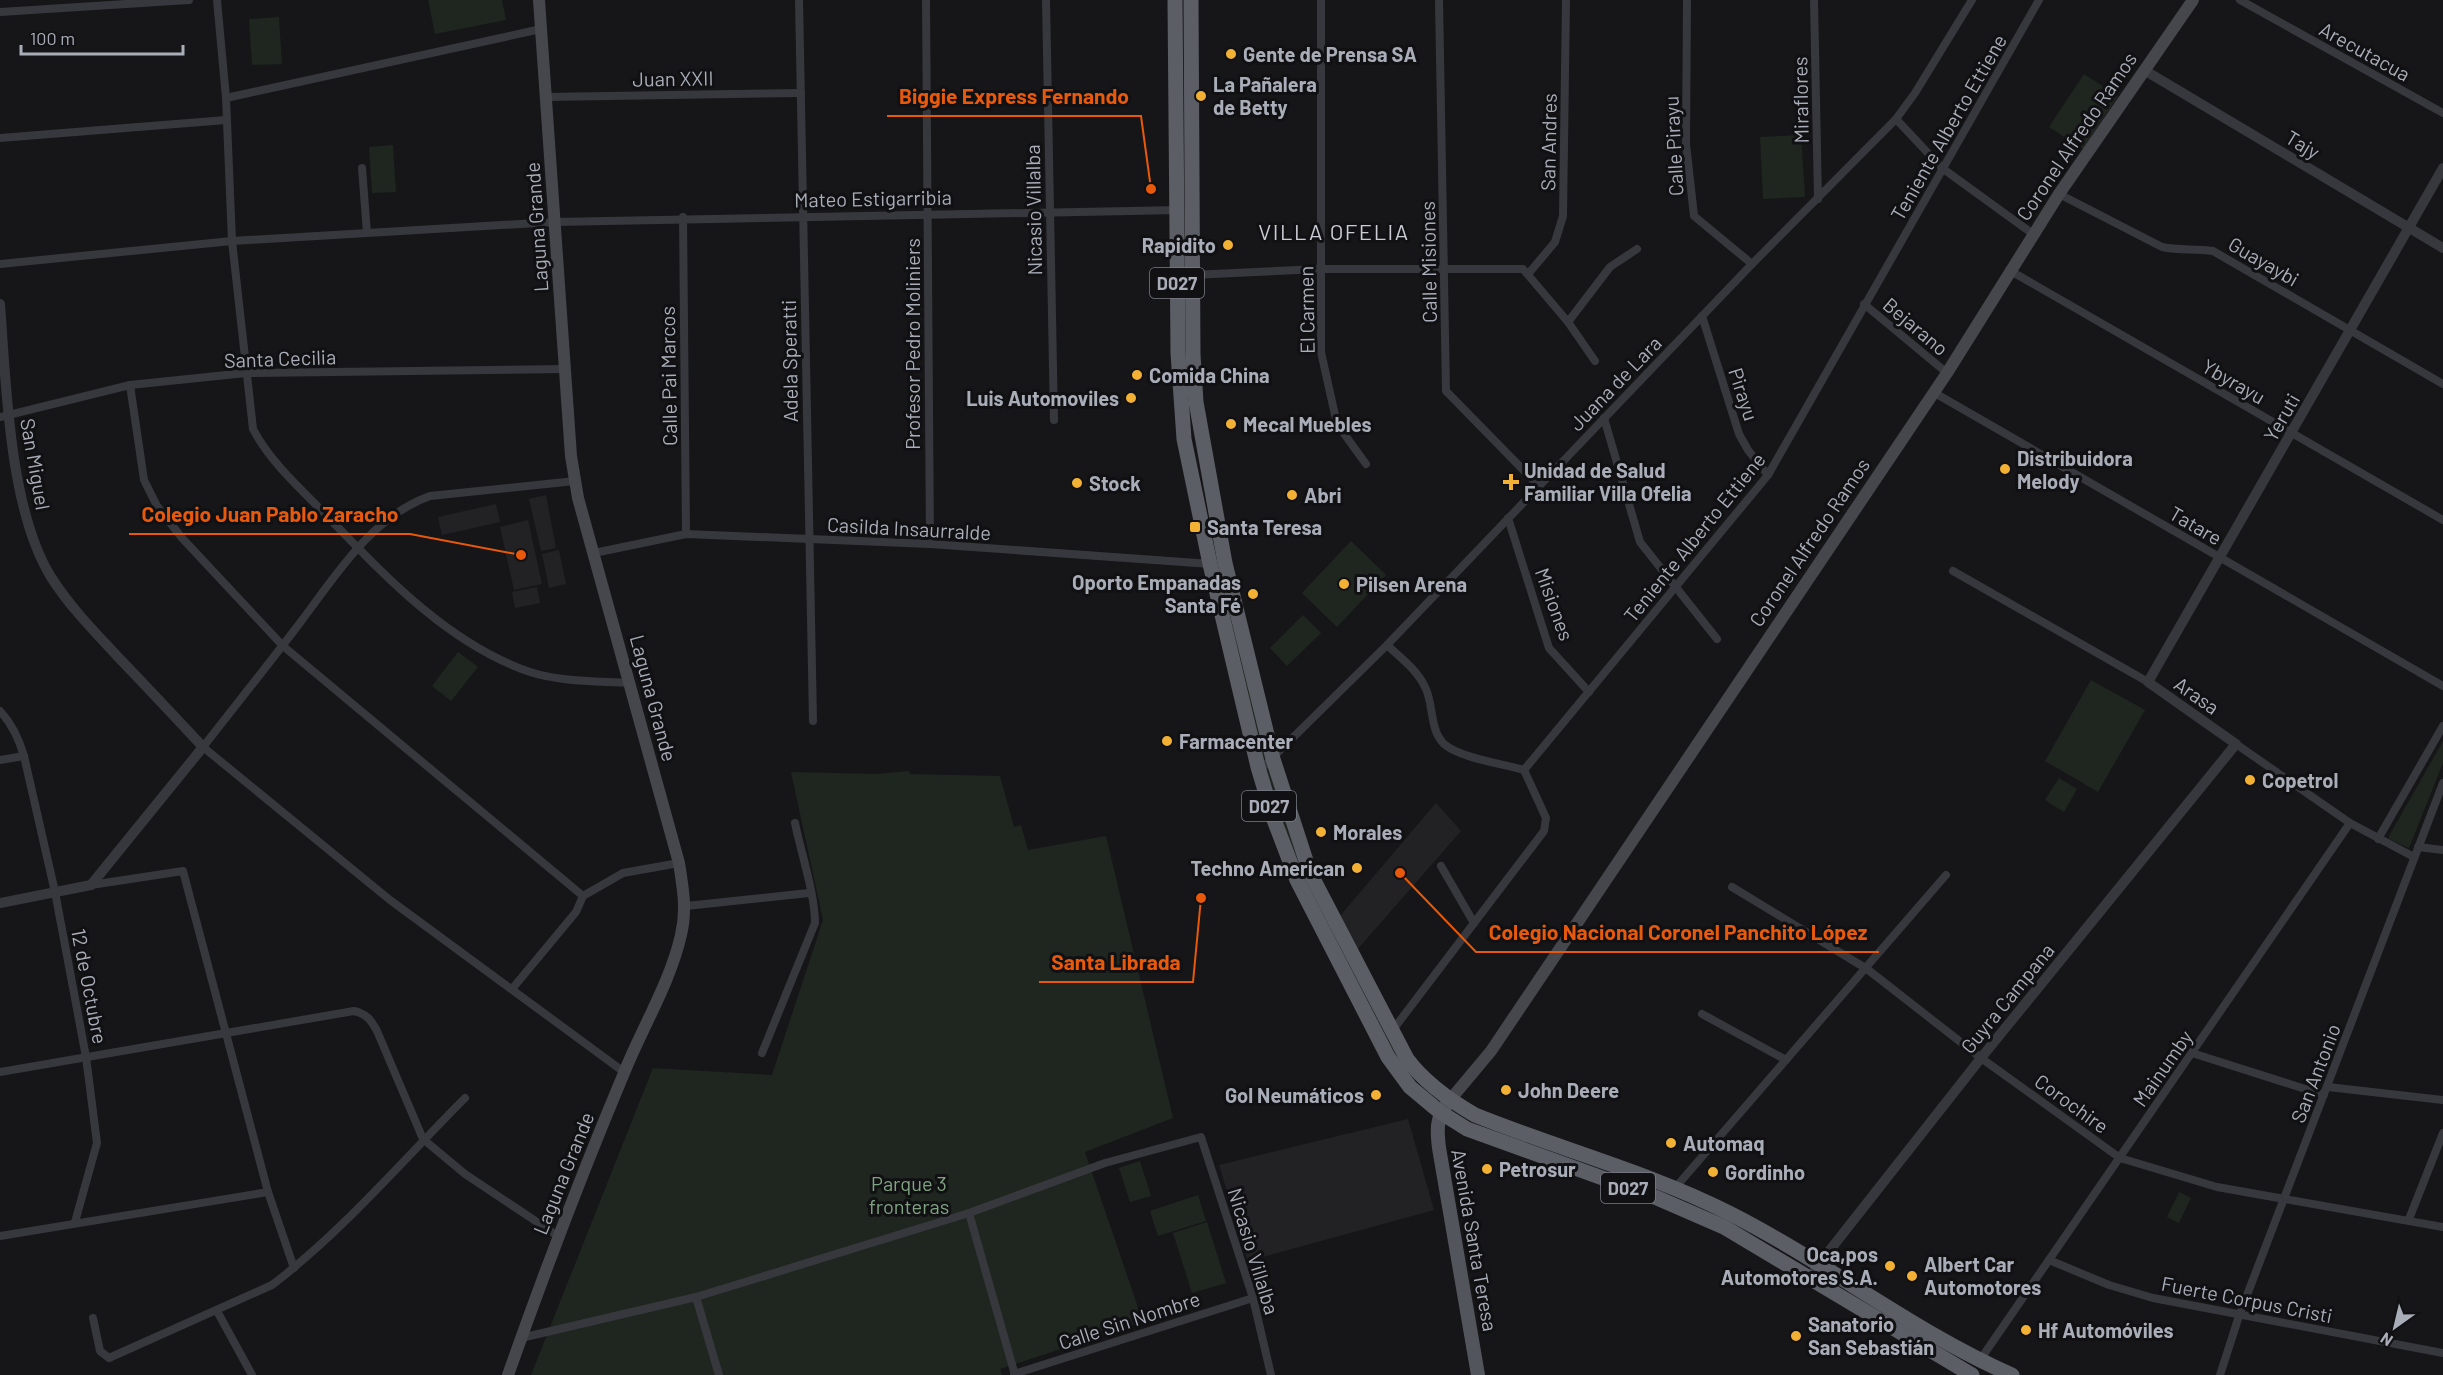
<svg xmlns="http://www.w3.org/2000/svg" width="2443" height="1375" viewBox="0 0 2443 1375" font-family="Barlow,sans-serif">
<rect width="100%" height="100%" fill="#161618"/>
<g fill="#222225">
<path d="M546,495L556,548L541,551L529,499Z"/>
<path d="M496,504L500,522L442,535L438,517Z"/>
<path d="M528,520L542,584L514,590L500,527Z"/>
<path d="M559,550L566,584L549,588L542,554Z"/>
<path d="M537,587L540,603L515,608L512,592Z"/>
<path d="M1436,803L1461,831L1356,951L1340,916Z"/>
<path d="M1408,1119L1434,1210L1248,1261L1219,1165Z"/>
</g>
<g fill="#1e261f">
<path d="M428,0H502L506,20L435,34Z"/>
<path d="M279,17L282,64L252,65L249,19Z"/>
<path d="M2084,74L2118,96L2083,149L2049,127Z"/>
<path d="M1801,135L1805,197L1763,199L1760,137Z"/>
<path d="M393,145L396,192L372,193L369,147Z"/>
<path d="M1351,541L1386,575L1337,627L1302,593Z"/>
<path d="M1220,571L1271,775L1304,874L1403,1064L1401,1067L1301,876L1267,776L1218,572Z"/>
<path d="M1303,615L1321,633L1287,666L1270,648Z"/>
<path d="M458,652L478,667L451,701L432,686Z"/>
<path d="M2091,680L2145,710L2098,792L2045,761Z"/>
<path d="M2443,741V763L2409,848L2389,839V836Z"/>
<path d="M909,771L910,774L1000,776L1014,827L1021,825L1028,850L1106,836L1173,1118L1085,1152L1143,1322L1000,1369L1002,1375H531L653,1068L772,1075L823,920L791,772L876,774Z"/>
<path d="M2059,778L2077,789L2064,812L2045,800Z"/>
<path d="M1140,1161L1151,1196L1130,1202L1119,1168Z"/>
<path d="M2179,1192L2191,1198L2179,1223L2167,1217Z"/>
<path d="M1198,1195L1206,1221L1158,1236L1150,1211Z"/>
<path d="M1207,1222L1226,1283L1192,1293L1173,1233Z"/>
</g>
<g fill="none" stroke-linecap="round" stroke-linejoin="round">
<g stroke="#37383d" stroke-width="8">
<path d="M217,0L226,98L232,241L253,429C271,463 300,488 326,515C385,576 448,644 530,672C561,682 597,681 629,683"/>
<path d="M799,0L813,721"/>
<path d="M926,0L930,544"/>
<path d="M1046,0L1054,420"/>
<path d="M1321,0V352L1337,424L1366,464"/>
<path d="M1439,0L1446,391L1539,486"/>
<path d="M1687,0L1686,144L1694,216L1752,264"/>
<path d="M1814,0L1818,199"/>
<path d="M2240,0L2443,113"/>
<path d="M0,12L189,0"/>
<path d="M546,97L801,93"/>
<path d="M226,98L541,29"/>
<path d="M1896,119L1942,168L2033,234"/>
<path d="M0,138L226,120"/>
<path d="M362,168L367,233"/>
<path d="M2059,194L2162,247C2180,251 2195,248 2213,251L2443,384"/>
<path d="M683,217L686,534"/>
<path d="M0,264L232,241L554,222L1180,210"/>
<path d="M2009,270L2443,520"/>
<path d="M1529,273L1555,242L1563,216L1566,0"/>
<path d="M1191,275L1321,269H1523L1568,322L1595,361"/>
<path d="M1864,304L1947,373"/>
<path d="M1702,316L1739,434L1748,450L1768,475"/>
<path d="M1568,322L1610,267L1637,249"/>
<path d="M130,385L144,480L157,506L182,538L283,646L583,896L576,912L512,989"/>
<path d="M1933,392L2443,686"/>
<path d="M0,417L130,385L246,373L566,369"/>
<path d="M1604,418L1640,542L1717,639"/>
<path d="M575,481L430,496C368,518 332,582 293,632C263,671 233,709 203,747L390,900L624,1072"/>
<path d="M1508,518L1549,648L1589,692"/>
<path d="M594,553L686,534L930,544L1211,564"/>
<path d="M1953,571L2148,682"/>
<path d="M1387,645C1401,658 1417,670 1425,687C1434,704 1429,729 1444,744C1460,758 1503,764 1524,770"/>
<path d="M0,711C12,724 19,739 24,756L55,892L86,1057L97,1143L75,1222"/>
<path d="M2236,744L2350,823L2414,857"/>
<path d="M0,760L24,756"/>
<path d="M1524,770L1768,475L2039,0"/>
<path d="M1259,771L1387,645L1752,264L1896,119L1915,93L1972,0"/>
<path d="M2378,839L2443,726"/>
<path d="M2418,847L2443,850"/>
<path d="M1441,866L1474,923"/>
<path d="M91,885L183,871L268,1192L294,1268"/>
<path d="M1732,887L1867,969L1981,1058L2120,1158L2217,1187L2443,1227"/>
<path d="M583,896L623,873L679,863"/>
<path d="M686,906L809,893"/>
<path d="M1702,1014L1786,1060"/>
<path d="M1392,1031L1544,831L1546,818L1524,770"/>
<path d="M762,1053L815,923C815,894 801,853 795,823"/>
<path d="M2192,1053L2324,1095"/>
<path d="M0,1072L354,1011C367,1014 371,1020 377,1031L423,1139L465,1174L558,1236"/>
<path d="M2328,1087L2443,1100"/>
<path d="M1675,1188L1946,875"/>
<path d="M969,1213L1015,1375"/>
<path d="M2409,1219L2443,1133"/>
<path d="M0,1236L268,1192"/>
<path d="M2049,1260L2109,1285L2153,1298L2443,1353"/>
<path d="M696,1297L719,1375"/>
<path d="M217,1311L252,1375"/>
<path d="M93,1318L100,1351L109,1358L272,1285C342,1232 403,1160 465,1098"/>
<path d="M521,1338L696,1297L969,1213L1105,1163L1201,1137L1253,1298L1271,1375"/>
<path d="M1980,1360L2350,823"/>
<path d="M1014,1374L1253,1298"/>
<path d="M2220,1375L2239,1316L2443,783"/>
</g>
<g stroke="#37383d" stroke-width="10">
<path d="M2144,70L2443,248"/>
<path d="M0,304C6,383 9,509 51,577C70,607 94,631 118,657C147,687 175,717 203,747L91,885L0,903"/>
<path d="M1815,1269L1981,1058L2236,744L2148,682L2443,168"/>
</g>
<g stroke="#45474d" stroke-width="12">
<path d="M1450,1100L1491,1051L1947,373L2059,194L2193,0"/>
<path d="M508,1375C544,1273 582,1173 624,1073C642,1028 670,983 681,935C687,910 683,888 679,863L578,498L571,456L539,0"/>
</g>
<path stroke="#53555c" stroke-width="14" d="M1447,1104C1436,1118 1437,1131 1439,1148L1478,1375"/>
<g stroke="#5b5e65" stroke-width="15">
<path d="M1175,0L1178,353L1184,439L1210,564L1258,767L1273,817L1297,880L1388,1057L1410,1087L1440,1112L1467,1129L1655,1197L1724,1227L1972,1375"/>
<path d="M1191,0L1193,355L1196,402L1225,563L1273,759L1310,873L1407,1059C1425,1083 1449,1100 1475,1115C1559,1149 1648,1172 1729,1213C1826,1262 1912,1331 2012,1375"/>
</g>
</g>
<g fill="#f2b134" stroke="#111113" stroke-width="2">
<circle cx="1231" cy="54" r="6"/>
<circle cx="1201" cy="96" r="6"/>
<circle cx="1228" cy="245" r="6"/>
<circle cx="1137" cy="375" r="6"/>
<circle cx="1131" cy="398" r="6"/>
<circle cx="1231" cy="424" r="6"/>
<circle cx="2005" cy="469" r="6"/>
<path d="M1508 473h6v6h6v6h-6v6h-6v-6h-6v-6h6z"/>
<circle cx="1077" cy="483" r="6"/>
<circle cx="1292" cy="495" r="6"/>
<rect x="1189" y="521" width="12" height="12" rx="3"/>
<circle cx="1344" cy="584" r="6"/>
<circle cx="1253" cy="594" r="6"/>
<circle cx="1167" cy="741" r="6"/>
<circle cx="2250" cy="780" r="6"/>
<circle cx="1321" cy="832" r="6"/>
<circle cx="1357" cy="868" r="6"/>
<circle cx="1506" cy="1090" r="6"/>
<circle cx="1376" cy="1095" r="6"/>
<circle cx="1671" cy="1143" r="6"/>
<circle cx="1487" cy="1169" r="6"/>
<circle cx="1713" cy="1172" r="6"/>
<circle cx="1890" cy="1266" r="6"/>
<circle cx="1912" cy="1276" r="6"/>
<circle cx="2026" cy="1330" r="6"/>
<circle cx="1796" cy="1336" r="6"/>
</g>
<g text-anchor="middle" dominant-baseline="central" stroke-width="6" stroke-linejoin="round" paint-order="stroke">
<g fill="#111113" stroke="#7b7e86" stroke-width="1.5">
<rect x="1150" y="268" width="54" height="30" rx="4.5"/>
<rect x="1242" y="791" width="54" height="30" rx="4.5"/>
<rect x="1601" y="1173" width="54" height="30" rx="4.5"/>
</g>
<g font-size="18" font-weight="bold" fill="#a8adb8">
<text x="1177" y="283">D027</text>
<text x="1269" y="806">D027</text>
<text x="1628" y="1188">D027</text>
</g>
<g font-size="20" fill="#a8adb8" stroke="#111113">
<text transform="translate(2365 51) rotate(29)">Arecutacua</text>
<text transform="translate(673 78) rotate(-1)">Juan XXII</text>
<text transform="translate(1800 100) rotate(-91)">Miraflores</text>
<text transform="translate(1948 127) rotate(-60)">Teniente Alberto Ettiene</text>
<text transform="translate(2076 136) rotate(-56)">Coronel Alfredo Ramos</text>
<text transform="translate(1548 142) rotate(-89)">San Andres</text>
<text transform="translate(2303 144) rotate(31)">Tajy</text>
<text transform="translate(1673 146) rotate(-93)">Calle Pirayu</text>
<text transform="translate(873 198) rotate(-1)">Mateo Estigarribia</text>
<text transform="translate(1033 210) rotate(-91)">Nicasio Villalba</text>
<text transform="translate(536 227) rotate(-94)">Laguna Grande</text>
<text transform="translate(2264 261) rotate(30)">Guayaybi</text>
<text transform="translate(1428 262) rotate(-91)">Calle Misiones</text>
<text transform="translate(1306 310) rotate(-91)">El Carmen</text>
<text transform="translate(1916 326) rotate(40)">Bejarano</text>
<text transform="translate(912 344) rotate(-90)">Profesor Pedro Moliniers</text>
<text transform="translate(280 358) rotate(-2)">Santa Cecilia</text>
<text transform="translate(789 361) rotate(-91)">Adela Speratti</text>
<text transform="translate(668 376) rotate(-91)">Calle Pai Marcos</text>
<text transform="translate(2234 381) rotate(30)">Ybyrayu</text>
<text transform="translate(1615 383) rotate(-46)">Juana de Lara</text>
<text transform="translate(1744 394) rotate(72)">Pirayu</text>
<text transform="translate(2281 417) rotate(-60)">Yeruti</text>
<text transform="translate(36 464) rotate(80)">San Miguel</text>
<text transform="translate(2196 525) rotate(30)">Tatare</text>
<text transform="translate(909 528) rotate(3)">Casilda Insaurralde</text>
<text transform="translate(1694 537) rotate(-51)">Teniente Alberto Ettiene</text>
<text transform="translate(1809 542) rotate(-56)">Coronel Alfredo Ramos</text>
<text transform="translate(1555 604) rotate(70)">Misiones</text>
<text transform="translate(2197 695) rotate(35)">Arasa</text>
<text transform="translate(654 698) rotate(75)">Laguna Grande</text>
<text transform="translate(90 986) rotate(79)">12 de Octubre</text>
<text transform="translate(2007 998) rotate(-51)">Guyra Campana</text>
<text transform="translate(2162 1068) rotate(-55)">Mainumby</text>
<text transform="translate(2315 1073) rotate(-69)">San Antonio</text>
<text transform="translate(2072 1103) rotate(36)">Corochire</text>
<text transform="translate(563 1173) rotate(-68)">Laguna Grande</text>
<text transform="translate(1475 1240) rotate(80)">Avenida Santa Teresa</text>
<text transform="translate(1254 1251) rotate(73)">Nicasio Villalba</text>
<text transform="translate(2247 1299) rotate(11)">Fuerte Corpus Cristi</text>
<text transform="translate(1129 1320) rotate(-18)">Calle Sin Nombre</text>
</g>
<g font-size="20" font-weight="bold" fill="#a8adb8" stroke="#111113" text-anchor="start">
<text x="1243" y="54">Gente de Prensa SA</text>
<text x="1213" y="84">La Pañalera<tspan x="1213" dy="23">de Betty</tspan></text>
<text x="1216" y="245" text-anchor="end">Rapidito</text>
<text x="1149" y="375">Comida China</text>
<text x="1119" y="398" text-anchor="end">Luis Automoviles</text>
<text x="1243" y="424">Mecal Muebles</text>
<text x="2017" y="458">Distribuidora<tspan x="2017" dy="23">Melody</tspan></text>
<text x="1524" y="470">Unidad de Salud<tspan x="1524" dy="23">Familiar Villa Ofelia</tspan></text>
<text x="1089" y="483">Stock</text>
<text x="1304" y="495">Abri</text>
<text x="1207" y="527">Santa Teresa</text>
<text x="1241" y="582" text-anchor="end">Oporto Empanadas<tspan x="1241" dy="23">Santa Fé</tspan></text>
<text x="1356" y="584">Pilsen Arena</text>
<text x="1179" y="741">Farmacenter</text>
<text x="2262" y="780">Copetrol</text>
<text x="1333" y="832">Morales</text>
<text x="1345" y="868" text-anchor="end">Techno American</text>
<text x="1518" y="1090">John Deere</text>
<text x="1364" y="1095" text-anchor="end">Gol Neumáticos</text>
<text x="1683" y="1143">Automaq</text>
<text x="1499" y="1169">Petrosur</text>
<text x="1725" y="1172">Gordinho</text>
<text x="1878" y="1254" text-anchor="end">Oca,pos<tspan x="1878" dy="23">Automotores S.A.</tspan></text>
<text x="1924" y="1264">Albert Car<tspan x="1924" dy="23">Automotores</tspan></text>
<text x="1808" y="1324">Sanatorio<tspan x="1808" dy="23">San Sebastián</tspan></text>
<text x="2038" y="1330">Hf Automóviles</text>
</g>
<g font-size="20" fill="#7fa381" stroke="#111113">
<text x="909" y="1183">Parque 3<tspan x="909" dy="23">fronteras</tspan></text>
</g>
<g font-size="22" letter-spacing="1.5" fill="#c9ccd4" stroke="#111113">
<text x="1334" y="231">VILLA OFELIA</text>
</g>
</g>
<path fill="none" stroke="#e8590c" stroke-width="2" d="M1151 189L1141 116H887M521 555L410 534H129M1400 873L1476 952H1879M1201 898L1193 982H1039"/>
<g fill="#e8590c" stroke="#111113" stroke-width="2">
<circle cx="1151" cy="189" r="6"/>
<circle cx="521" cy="555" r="6"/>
<circle cx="1400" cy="873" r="6"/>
<circle cx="1201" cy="898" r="6"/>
</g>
<g font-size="21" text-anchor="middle" font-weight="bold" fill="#e8590c" stroke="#111113" stroke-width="6" stroke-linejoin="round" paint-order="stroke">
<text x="1014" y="104">Biggie Express Fernando</text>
<text x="270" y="522">Colegio Juan Pablo Zaracho</text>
<text x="1678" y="940">Colegio Nacional Coronel Panchito López</text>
<text x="1116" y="970">Santa Librada</text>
</g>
<g transform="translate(2395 1327) rotate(214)" stroke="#111113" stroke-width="4.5" paint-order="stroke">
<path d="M0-4.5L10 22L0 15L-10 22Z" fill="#a8adb8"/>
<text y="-9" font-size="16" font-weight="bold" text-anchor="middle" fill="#a8adb8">N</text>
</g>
<path d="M21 45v9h162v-9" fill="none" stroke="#a8adb8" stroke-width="3"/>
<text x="30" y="45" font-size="18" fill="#a8adb8" stroke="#111113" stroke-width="4.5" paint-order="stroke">100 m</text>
</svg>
